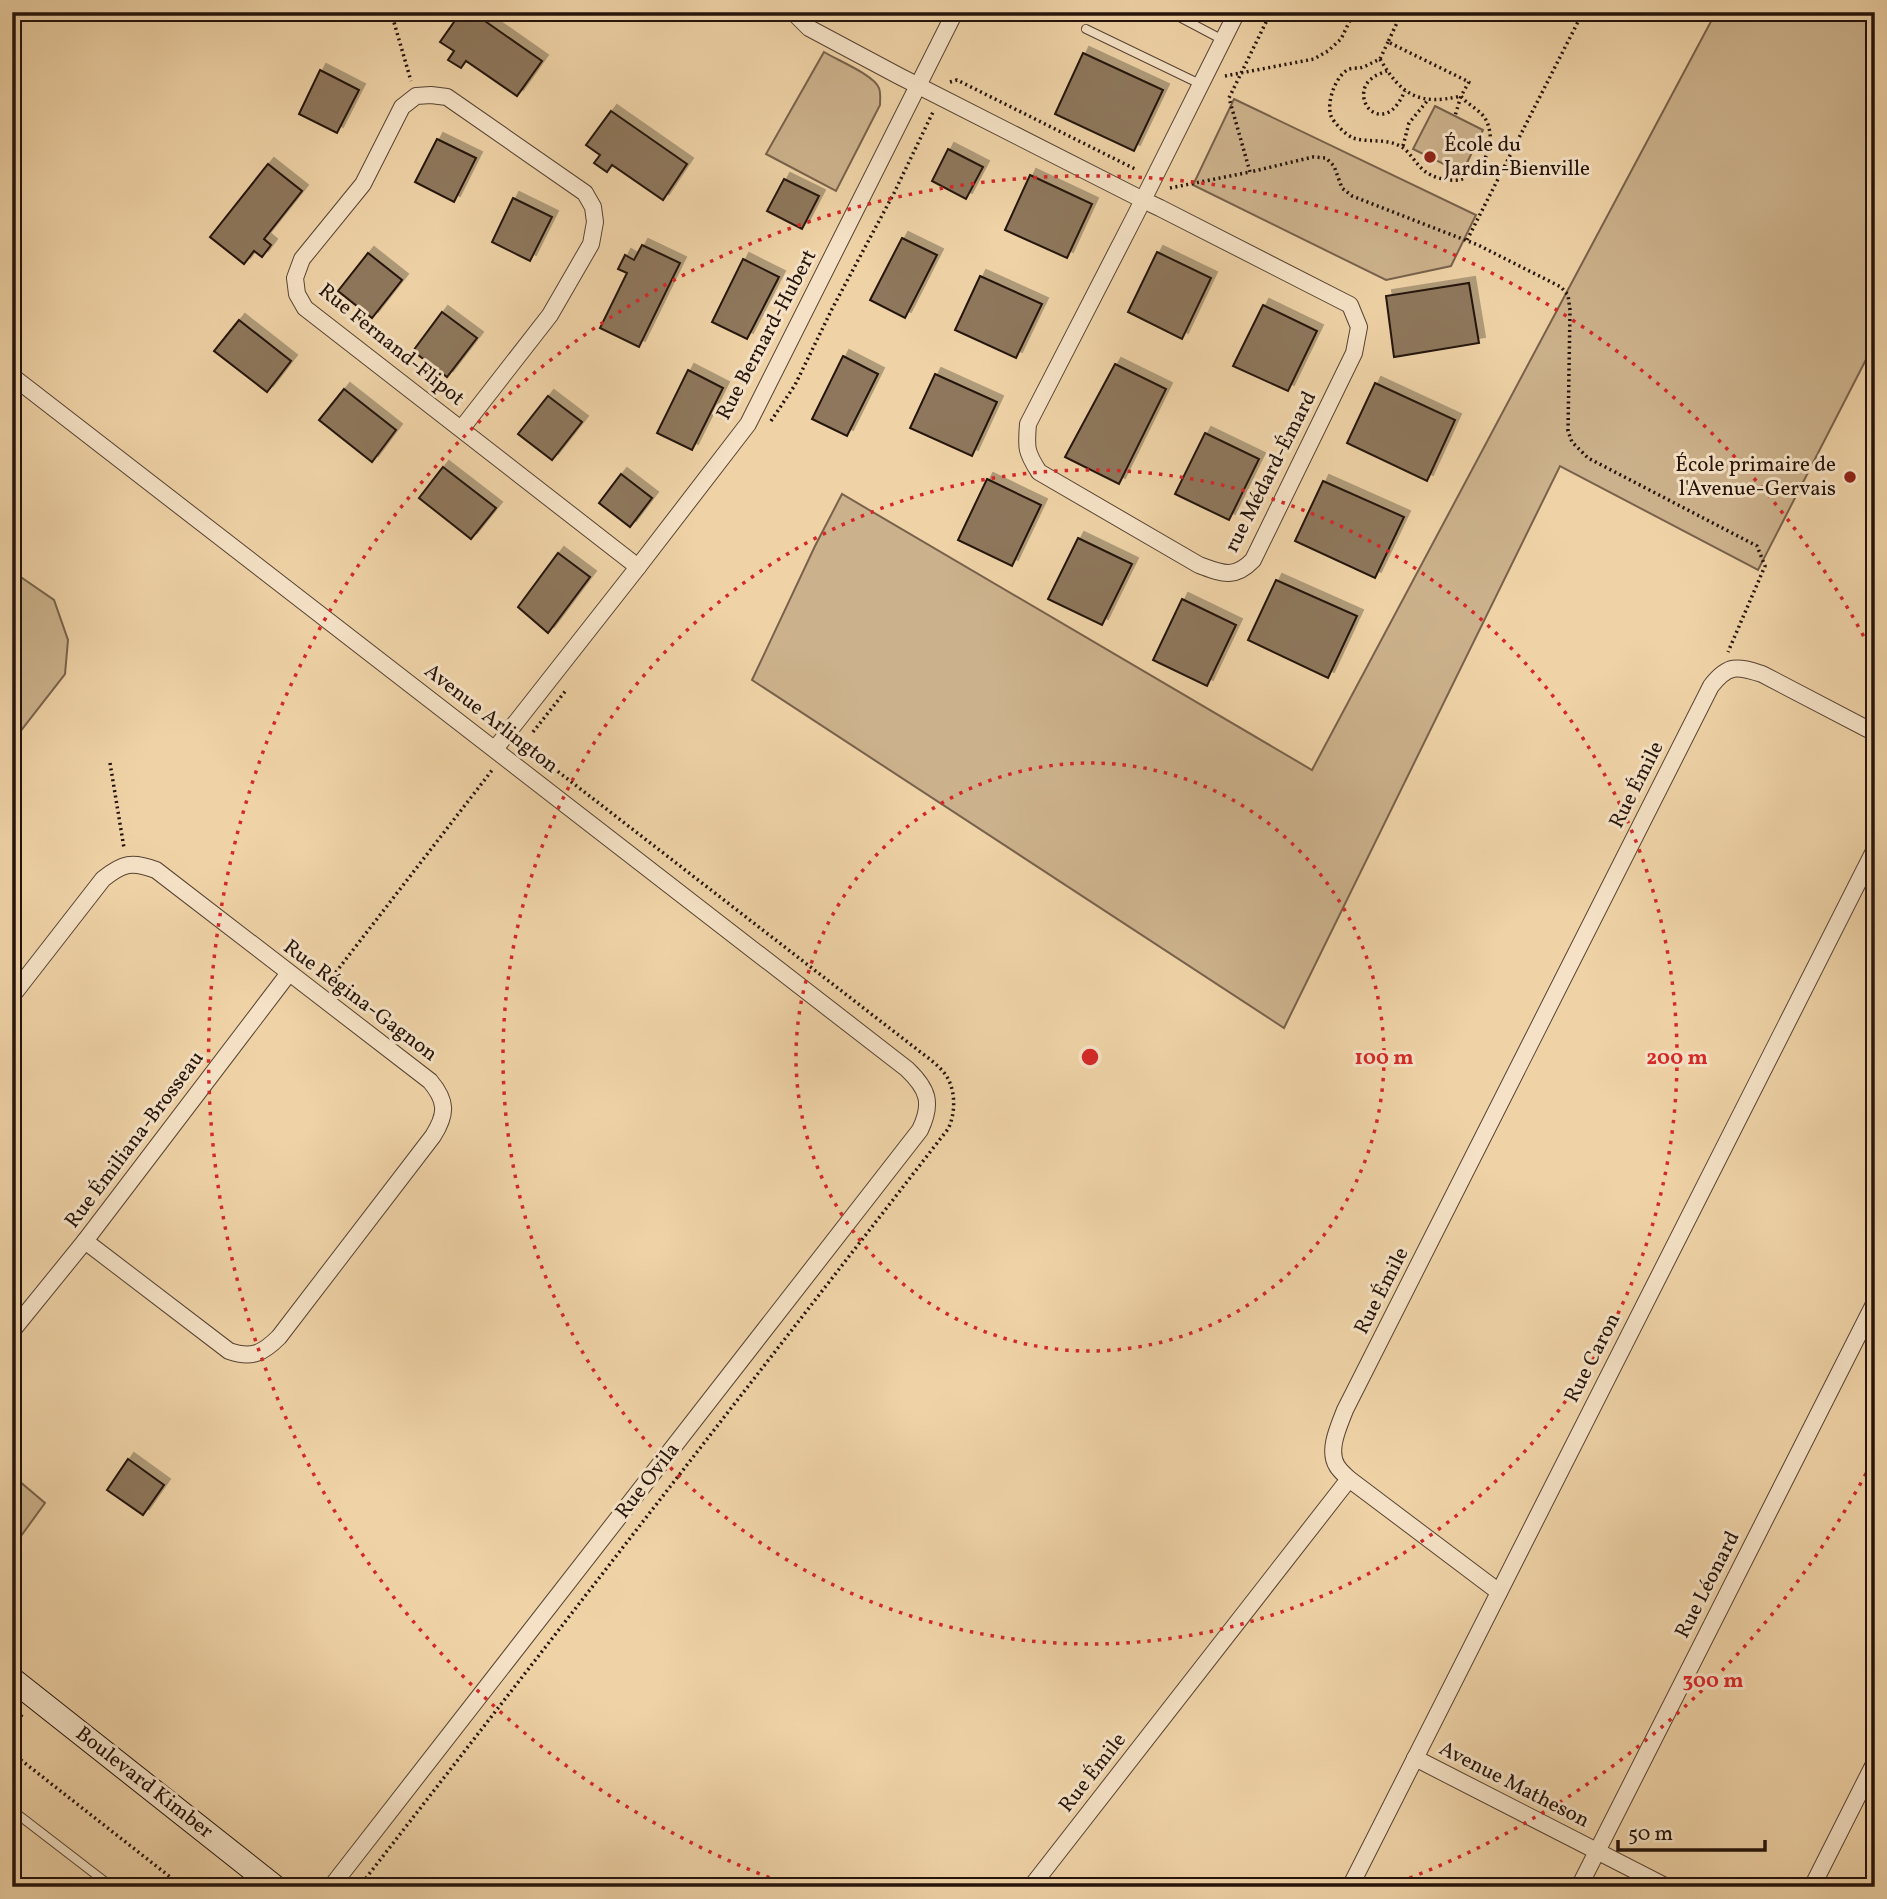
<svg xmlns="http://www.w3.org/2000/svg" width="1887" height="1899" viewBox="0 0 1887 1899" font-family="Vollkorn,serif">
<defs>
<filter id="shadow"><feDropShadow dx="6" dy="-6" stdDeviation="0" flood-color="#0004"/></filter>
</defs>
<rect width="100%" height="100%" fill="#efd3a7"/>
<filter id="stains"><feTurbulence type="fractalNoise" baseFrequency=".00286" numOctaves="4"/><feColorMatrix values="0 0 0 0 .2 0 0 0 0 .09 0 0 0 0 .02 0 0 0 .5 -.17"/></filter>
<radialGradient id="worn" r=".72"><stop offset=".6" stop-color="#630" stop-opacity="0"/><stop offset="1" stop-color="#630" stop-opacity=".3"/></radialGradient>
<g fill="#ccb28c" stroke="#78624c" stroke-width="2">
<path d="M1716,12H1875V342L1758,570L1560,466L1284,1028L752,680L815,546L842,494L1312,770Z"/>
<path d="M824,52C837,60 874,75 879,88C881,94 880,99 880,105L836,191L766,154Z"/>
<path d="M1234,99L1476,215L1451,266L1386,280L1193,185Z"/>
<path d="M1435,106L1483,130L1462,173L1413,149Z"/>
<path d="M12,571L54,600L68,640L65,674L12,742Z"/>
<path d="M12,1475L45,1503L21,1536L12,1530Z"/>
</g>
<g fill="#8e775c" stroke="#24130b" stroke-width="2" filter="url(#shadow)">
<path d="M461,12H472L542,61L517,96L466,61L461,68L448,60L454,51L440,42Z"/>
<path d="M1083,53L1163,90L1134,151L1055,114Z"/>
<path d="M320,70L359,90L337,133L299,114Z"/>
<path d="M611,111L687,164L663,200L612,165L607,172L594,163L600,155L586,145Z"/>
<path d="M437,139L476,158L454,202L415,182Z"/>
<path d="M948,149L983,167L966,199L932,181Z"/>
<path d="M268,164L302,191L264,239L271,245L262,257L254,251L244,264L210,237Z"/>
<path d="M1030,175L1092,204L1067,258L1005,230Z"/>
<path d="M784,179L819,196L802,229L767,211Z"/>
<path d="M513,198L552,217L530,261L492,242Z"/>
<path d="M902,238L937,255L905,318L870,300Z"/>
<path d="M642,245L680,263L639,347L600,328L627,273L618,269L625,255L634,260Z"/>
<path d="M1157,252L1211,278L1182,339L1128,312Z"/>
<path d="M368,253L402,280L372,318L338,291Z"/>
<path d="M743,259L779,277L747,339L712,322Z"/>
<path d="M980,276L1042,304L1016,358L955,330Z"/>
<path d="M1469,283L1479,343L1394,357L1386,296Z"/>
<path d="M1263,305L1317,331L1288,391L1233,366Z"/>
<path d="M442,312L477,338L447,377L413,351Z"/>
<path d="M239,320L291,361L267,392L214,351Z"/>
<path d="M843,356L878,374L847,436L812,419Z"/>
<path d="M1115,364L1166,389L1119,484L1065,457Z"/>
<path d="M688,370L723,388L692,450L657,433Z"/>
<path d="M935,374L997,402L972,456L910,428Z"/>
<path d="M1375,383L1455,420L1427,481L1347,443Z"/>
<path d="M344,389L396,430L372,462L319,420Z"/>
<path d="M548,396L582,422L552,460L518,434Z"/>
<path d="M1205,433L1259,459L1229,520L1175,494Z"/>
<path d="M443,467L496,508L471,539L419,498Z"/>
<path d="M621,474L652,498L630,527L599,503Z"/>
<path d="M987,479L1041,505L1012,566L958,540Z"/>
<path d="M1323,481L1404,517L1375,578L1295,541Z"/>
<path d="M1078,538L1132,564L1102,625L1048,599Z"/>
<path d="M558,553L590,577L548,633L518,607Z"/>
<path d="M1276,580L1357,616L1328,678L1248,640Z"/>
<path d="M1182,599L1236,625L1207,686L1153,660Z"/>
<path d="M128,1459L164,1485L143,1515L107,1490Z"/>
</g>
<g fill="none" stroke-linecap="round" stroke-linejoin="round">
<defs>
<g id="lane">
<path d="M1170,12L1223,40"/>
<path d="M1086,29L1200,84"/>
<path d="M12,1810L112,1887"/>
</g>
<g id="street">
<path d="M793,12L809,28L899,76L1143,200L1160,208L1350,305L1359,327L1354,353L1253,560C1234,580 1221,573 1199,565L1039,472C1026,452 1026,448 1028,424L1135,216C1169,148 1203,80 1237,12"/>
<path d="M12,376L907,1069C928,1089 933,1103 920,1130L331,1887"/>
<path d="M462,428L550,315L591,244L595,222L593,207L585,193L447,97L431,95L416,96L402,107L363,184L302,259L295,278L297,294L305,308L638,567"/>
<path d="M495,749L638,567L748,424L955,12"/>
<path d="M12,996L103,879C123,863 132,861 156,870L430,1081C447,1101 447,1114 433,1136L279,1337C263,1353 252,1359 229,1351L85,1241"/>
<path d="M12,1331L85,1241L289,973"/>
<path d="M1499,1592L1349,1479C1345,1475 1340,1471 1337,1466C1327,1450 1339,1426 1345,1410L1711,686C1728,664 1737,666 1762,674L1875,733"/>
<path d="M1415,1758L1667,1887"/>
<path d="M1031,1887L1349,1479"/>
<path d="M1350,1887L1875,849"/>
<path d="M1579,1887L1875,1302"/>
<path d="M1812,1887L1875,1762"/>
</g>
<path id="secondary" d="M12,1679L275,1887"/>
</defs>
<use href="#lane" stroke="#574332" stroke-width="10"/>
<use href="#street" stroke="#574332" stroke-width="18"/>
<use href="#secondary" stroke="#24130b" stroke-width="25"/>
<g stroke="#24130b" stroke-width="3.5" stroke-dasharray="2 3.5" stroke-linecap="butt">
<path d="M391,12L411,81"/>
<path d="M1271,12L1229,98L1250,172L1313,157L1326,158L1334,166L1342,188L1352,196L1478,245L1561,287L1568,295L1570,310L1568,431L1572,442L1588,458L1757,546L1765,566L1728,652"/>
<path d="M1388,42L1380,59C1373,62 1367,66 1360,68C1357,68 1353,68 1349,69C1336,75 1326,102 1331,116C1334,123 1346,135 1353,138C1369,143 1385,138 1400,146C1412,152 1416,168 1431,175C1439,179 1453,182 1462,179C1465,178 1468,175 1471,173C1488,161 1495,142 1487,122C1482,110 1468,106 1461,96L1469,82L1388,42L1402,12"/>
<path d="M1380,59C1401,95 1419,106 1461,96L1455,116"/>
<path d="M1387,71C1382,73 1375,75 1371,79C1355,92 1367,120 1387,113C1396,109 1401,99 1405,91"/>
<path d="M1225,76L1314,59L1328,51L1341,39L1354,12"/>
<path d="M950,82L957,80L1135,169"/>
<path d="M1403,146L1409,123L1428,100"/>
<path d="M1170,188L1250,172"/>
<path d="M1467,240L1583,12"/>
<path d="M771,421L795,385L832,309L894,193L933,112"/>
<path d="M533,732L567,689"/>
<path d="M110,763L124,848"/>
<path d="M329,981L493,769"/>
<path d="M12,1709L24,1718"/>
<path d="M12,1753L183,1887"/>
<path d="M359,1887L948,1129C956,1113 956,1089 945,1074C939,1066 931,1060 923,1054L534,753L522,742"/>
</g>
<use href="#lane" stroke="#f5e2c6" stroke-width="8"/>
<use href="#street" stroke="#f5e2c6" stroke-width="16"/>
<use href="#secondary" stroke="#f5e2c6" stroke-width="23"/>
</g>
<g fill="none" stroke="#d62828" stroke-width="3.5" stroke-dasharray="3.5 7">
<circle cx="1090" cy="1057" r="294"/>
<circle cx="1090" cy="1057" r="587"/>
<path d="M1871 1464A881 881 0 0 1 1391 1885M789 1885A881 881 0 1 1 1871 650"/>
</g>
<g fill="#8f2418" stroke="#f5e2c6" stroke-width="2.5">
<circle cx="1430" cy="157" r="7"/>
<circle cx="1850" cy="477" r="7"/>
</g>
<g text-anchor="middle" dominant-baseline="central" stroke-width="6" stroke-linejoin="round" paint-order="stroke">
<g font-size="21" fill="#24130b" stroke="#f5e2c6" text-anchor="start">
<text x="1444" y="145">École du<tspan x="1444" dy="24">Jardin-Bienville</tspan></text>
<text x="1836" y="465" text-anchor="end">École primaire de<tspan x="1836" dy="24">l'Avenue-Gervais</tspan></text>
</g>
<g font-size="21" fill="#24130b" stroke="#f5e2c6">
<text transform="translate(767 335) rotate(-62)">Rue Bernard-Hubert</text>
<text transform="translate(391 345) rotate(39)">Rue Fernand-Flipot</text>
<text transform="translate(1271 472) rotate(-63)">rue Médard-Émard</text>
<text transform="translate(491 719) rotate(38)">Avenue Arlington</text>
<text transform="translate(1637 785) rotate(-63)">Rue Émile</text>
<text transform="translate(360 1001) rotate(37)">Rue Régina-Gagnon</text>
<text transform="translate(135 1140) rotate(-53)">Rue Émiliana-Brosseau</text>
<text transform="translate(1382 1291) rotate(-63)">Rue Émile</text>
<text transform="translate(1593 1358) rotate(-63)">Rue Caron</text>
<text transform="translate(648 1481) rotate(-52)">Rue Ovila</text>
<text transform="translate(1708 1585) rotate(-63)">Rue Léonard</text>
<text transform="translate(1093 1773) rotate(-52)">Rue Émile</text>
<text transform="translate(144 1783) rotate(38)">Boulevard Kimber</text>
<text transform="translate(1514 1785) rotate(27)">Avenue Matheson</text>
</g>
</g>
<circle cx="1090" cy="1057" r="10" fill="#d62828" stroke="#f5e2c6" stroke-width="3.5"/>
<g font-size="21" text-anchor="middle" font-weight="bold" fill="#d62828" stroke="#f5e2c6" stroke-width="6" stroke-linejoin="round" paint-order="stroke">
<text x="1384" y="1064">100 m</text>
<text x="1677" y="1064">200 m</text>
<text x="1713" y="1687">300 m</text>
</g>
<rect width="1887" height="1899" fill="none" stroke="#efd3a7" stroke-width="42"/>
<rect x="14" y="14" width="1859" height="1871" fill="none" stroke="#24130b" stroke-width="3.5"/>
<rect x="21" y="21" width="1845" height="1857" fill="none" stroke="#24130b" stroke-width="2"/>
<path d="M1618 1840v10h147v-10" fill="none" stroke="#24130b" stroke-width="3.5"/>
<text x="1628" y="1840" font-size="21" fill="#24130b" stroke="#f5e2c6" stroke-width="5" paint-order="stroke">50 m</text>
<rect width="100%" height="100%" filter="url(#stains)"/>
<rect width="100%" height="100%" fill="url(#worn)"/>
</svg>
